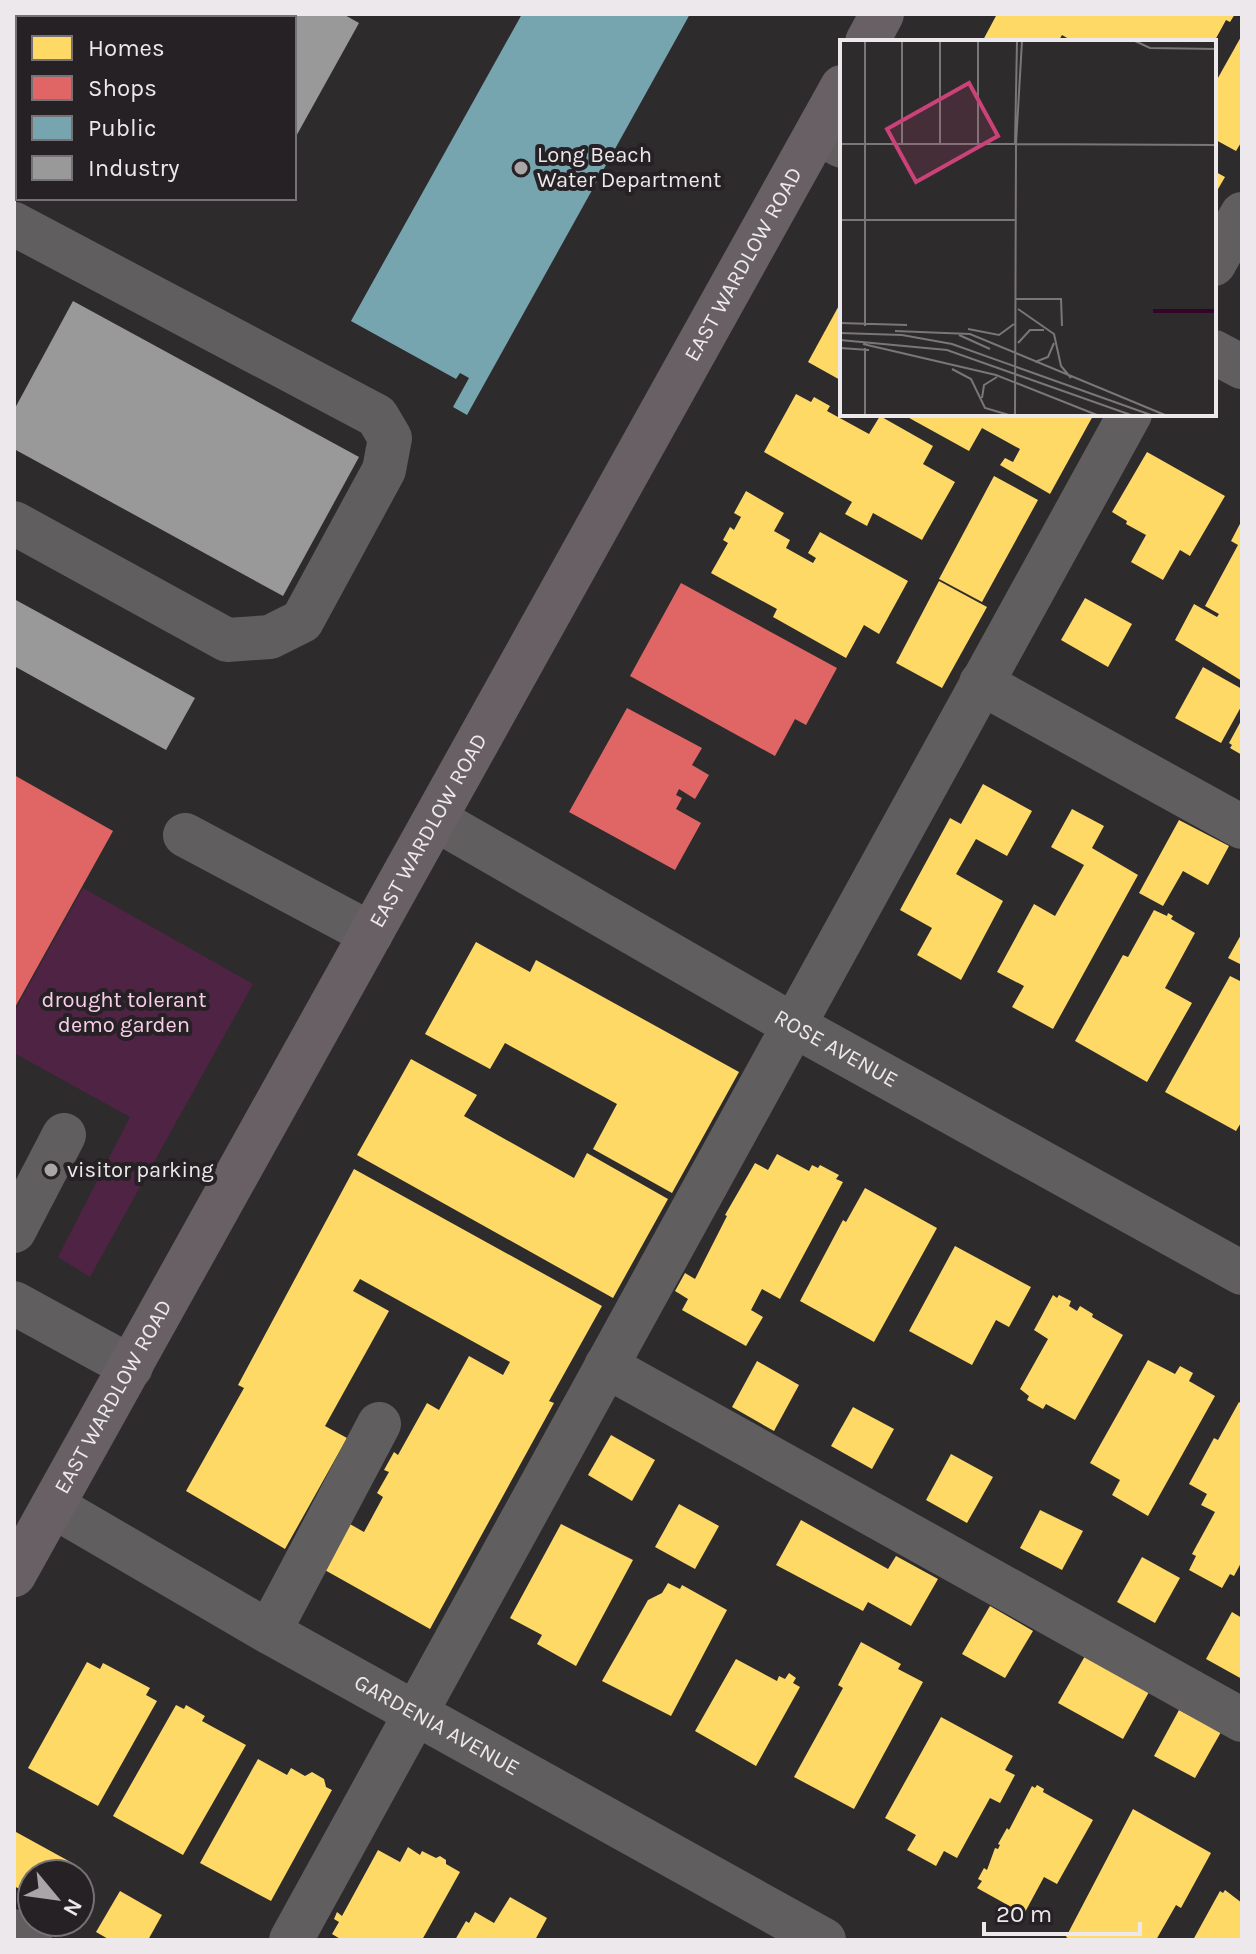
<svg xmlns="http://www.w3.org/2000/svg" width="1256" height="1954" viewBox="0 0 1256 1954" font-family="Karla,sans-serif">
<rect width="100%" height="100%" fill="#2e2b2d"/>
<path fill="#4f2343" d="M83,888L253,984L90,1277L58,1257L130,1117L14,1053V1012Z"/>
<g fill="#ffd966">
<path d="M997,14H1235L1230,22L1226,20L1214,42H1162L1155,38L1153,42H1074L1062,35L1058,42H982Z"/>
<path d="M1242,35V141L1236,151L1214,139V85Z"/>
<path d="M1214,171L1225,177L1214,196Z"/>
<path d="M842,300V381L808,362Z"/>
<path d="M796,394L811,402L814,397L830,406L827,411L869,434L880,416L933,446L923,464L955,482L922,540L873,513L867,526L845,514L852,502L764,452Z"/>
<path d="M902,414H1094L1050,494L1000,465L1005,458L1013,462L1020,449L982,428L969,451Z"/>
<path d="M1147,452L1225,496L1190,556L1180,550L1163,580L1131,562L1146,535L1126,524L1127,521L1112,512Z"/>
<path d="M994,476L1038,500L982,602L939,579Z"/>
<path d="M746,491L784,513L774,531L790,540L786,548L813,563L816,558L808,553L820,532L908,581L879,634L864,625L846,658L773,617L777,609L711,573L728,543L723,540L730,527L734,530L741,517L734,513Z"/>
<path d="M1242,520V681L1175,640L1194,604L1217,617L1219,614L1205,606L1238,545L1231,541Z"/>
<path d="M939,581L987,607L942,688L896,663Z"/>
<path d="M1085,598L1132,624L1108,667L1061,640Z"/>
<path d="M1203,667L1242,689V705L1221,743L1175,718Z"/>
<path d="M1242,719V755L1230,748L1232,745L1229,743Z"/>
<path d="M983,784L1032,811L1007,856L976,839L956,874L1003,901L961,980L917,955L932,928L900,910L950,818L961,824Z"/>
<path d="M1072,809L1104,826L1092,848L1138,875L1053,1029L1012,1007L1024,986L997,972L1034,904L1055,916L1084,865L1051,847Z"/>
<path d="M1179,820L1229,846L1208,885L1183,871L1163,906L1139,893Z"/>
<path d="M1154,910L1167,916L1168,913L1173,916L1171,919L1195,933L1165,988L1192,1003L1147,1082L1075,1041L1123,955L1128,957Z"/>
<path d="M1242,933V965L1228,958Z"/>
<path d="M476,942L530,972L536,960L739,1072L672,1193L593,1149L617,1104L505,1043L490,1069L425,1034Z"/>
<path d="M1230,976L1242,982V1121L1236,1131L1165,1092Z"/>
<path d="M411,1059L477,1095L464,1116L574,1178L587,1153L668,1199L613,1298L357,1155Z"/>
<path d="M777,1154L809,1171L812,1165L818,1168L820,1165L839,1175L836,1179L843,1182L780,1299L762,1289L751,1310L763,1317L746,1346L682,1310L688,1299L675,1291L685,1273L695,1279L727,1216L725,1215L755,1163L768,1170Z"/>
<path d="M354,1169L602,1306L549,1401L554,1403L430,1629L323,1569L348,1523L364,1532L383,1497L377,1493L389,1472L384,1470L394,1452L398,1455L427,1403L439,1410L469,1356L503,1375L510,1362L360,1279L353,1291L389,1311L325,1426L347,1438L285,1549L186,1491L244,1388L238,1385Z"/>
<path d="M865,1188L937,1228L874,1342L800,1301L843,1220L846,1222Z"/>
<path d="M955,1246L1031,1287L1009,1327L996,1320L972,1365L909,1331Z"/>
<path d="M1053,1295L1057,1298L1059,1295L1071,1301L1069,1306L1077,1311L1080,1306L1093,1314L1092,1317L1123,1335L1075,1420L1046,1404L1043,1409L1027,1400L1029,1396L1020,1389L1048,1339L1034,1330Z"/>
<path d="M1148,1360L1175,1374L1180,1366L1193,1373L1189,1381L1215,1396L1148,1516L1112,1495L1120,1480L1090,1463Z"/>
<path d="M757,1361L799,1385L774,1431L732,1407Z"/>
<path d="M1239,1402L1242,1404V1561L1234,1576L1230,1574L1222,1588L1189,1570L1196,1556L1192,1554L1215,1512L1201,1505L1207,1494L1189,1484L1214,1438L1218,1440Z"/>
<path d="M853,1407L894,1429L872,1469L831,1446Z"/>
<path d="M611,1435L655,1460L632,1501L588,1475Z"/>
<path d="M951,1454L993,1477L967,1523L926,1500Z"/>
<path d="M679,1504L719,1526L695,1569L655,1547Z"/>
<path d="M1040,1510L1083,1531L1062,1570L1020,1548Z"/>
<path d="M801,1520L888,1569L896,1556L938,1579L911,1626L868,1602L863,1611L776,1565Z"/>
<path d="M561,1524L633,1560L576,1666L537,1644L542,1635L510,1618Z"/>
<path d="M1142,1557L1180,1578L1155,1623L1117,1602Z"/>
<path d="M668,1583L680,1589L682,1585L727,1610L671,1716L602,1681L648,1600L662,1593Z"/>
<path d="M990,1606L1033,1631L1005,1678L962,1654Z"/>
<path d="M1232,1612L1242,1618V1679L1206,1659Z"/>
<path d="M861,1642L901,1664L898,1669L923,1682L854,1809L794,1777L843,1688L838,1685Z"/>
<path d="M1085,1656L1149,1692L1123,1739L1058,1703Z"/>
<path d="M736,1659L777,1681L779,1676L785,1679L789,1673L796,1678L793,1683L800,1687L756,1766L695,1731Z"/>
<path d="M87,1662L100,1669L103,1663L150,1688L146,1695L157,1701L98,1806L28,1768Z"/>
<path d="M176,1705L184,1709L186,1705L205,1716L202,1721L246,1745L183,1855L113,1816Z"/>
<path d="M1179,1710L1221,1732L1195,1778L1154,1756Z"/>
<path d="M941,1717L1013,1756L1005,1770L1015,1775L1000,1803L990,1798L957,1858L944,1851L936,1866L907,1850L916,1835L885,1818Z"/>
<path d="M258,1759L287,1775L291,1768L305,1776L312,1772L324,1779L326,1787L332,1790L271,1901L200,1863Z"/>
<path d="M1037,1785L1044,1789L1043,1792L1093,1820L1057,1884L1044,1877L1024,1914L977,1888L982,1881L978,1879L984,1868L987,1870L995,1848L998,1849L1000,1845L998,1844L1007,1828L1009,1830L1032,1786L1035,1788Z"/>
<path d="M1133,1809L1211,1853L1181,1908L1176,1905L1156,1940H1071L1066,1937Z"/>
<path d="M16,1832L76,1865L71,1874H32V1896L14,1886Z"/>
<path d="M408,1847L420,1855L422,1851L436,1858L440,1856L446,1860V1864L460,1872L422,1940H342L332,1934L339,1922L334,1919L337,1912L342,1916L378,1850L400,1862Z"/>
<path d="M1225,1890L1242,1903V1940H1193L1220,1891L1223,1893Z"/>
<path d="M120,1891L162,1915L148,1940H110L96,1932Z"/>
<path d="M510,1897L547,1918L535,1940H455L466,1921L469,1923L475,1912L494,1923Z"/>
</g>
<g fill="#e06666">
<path d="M681,583L837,668L806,725L795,719L775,756L630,676Z"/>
<path d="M627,708L702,748L692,765L709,775L695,799L679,789L676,795L682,798L676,809L701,823L675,870L569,812Z"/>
<path d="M14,775L113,831L14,1009Z"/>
</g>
<path fill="#76a5af" d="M522,14H690L467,415L453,407L469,378L460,373L456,379L351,321Z"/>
<g fill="#999">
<path d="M14,14H35L32,18H18V44L14,51Z"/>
<path d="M199,14H343L359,23L294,140V18H197Z"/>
<path d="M73,301L359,457L283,596L14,449V410Z"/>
<path d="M14,599L195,698L166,750L14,666Z"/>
</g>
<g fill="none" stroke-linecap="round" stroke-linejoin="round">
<g stroke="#605e5f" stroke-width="44">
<path d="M117,18L119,14"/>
<path d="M817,133L842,146"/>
<path d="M14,224L377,416L390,438L384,470L302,621L270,637L227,640L14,523"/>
<path d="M1214,264L1242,214"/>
<path d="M1214,352L1242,367"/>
<path d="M981,683L1242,827"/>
<path id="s1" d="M435,819L793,1025L1242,1273"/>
<path d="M185,835L371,934"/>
<path d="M14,1231L64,1135"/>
<path d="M14,1303L131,1367"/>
<path d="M606,1366L1242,1720"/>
<path id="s2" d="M53,1506L269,1632L824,1940"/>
<path d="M269,1632L379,1424"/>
<path d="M14,1931L30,1940"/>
<path d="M291,1940L1130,414"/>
</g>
<g stroke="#686065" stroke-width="44">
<path d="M867,42L882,14"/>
<path id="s3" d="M14,1575L842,87"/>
</g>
</g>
<g fill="#aaa6a8" stroke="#252124" stroke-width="3">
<circle cx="521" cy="168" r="8"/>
<circle cx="51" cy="1170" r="8"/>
</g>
<g text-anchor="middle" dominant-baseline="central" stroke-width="8" stroke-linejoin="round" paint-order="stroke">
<g font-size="22" fill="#ece8eb" stroke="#252124" text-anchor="start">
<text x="537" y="155">Long Beach<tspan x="537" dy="25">Water Department</tspan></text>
<text x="67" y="1170">visitor parking</text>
</g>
<g font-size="22" fill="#ece8eb" stroke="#252124">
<text stroke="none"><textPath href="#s3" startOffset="1500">EAST WARDLOW ROAD</textPath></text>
<text stroke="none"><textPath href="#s3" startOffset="852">EAST WARDLOW ROAD</textPath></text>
<text stroke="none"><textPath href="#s1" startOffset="462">ROSE AVENUE</textPath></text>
<text stroke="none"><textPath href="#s3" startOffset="204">EAST WARDLOW ROAD</textPath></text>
<text stroke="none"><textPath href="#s2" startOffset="442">GARDENIA AVENUE</textPath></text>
</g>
<g font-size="22" fill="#faceeb" stroke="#252124">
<text x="124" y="1000">drought tolerant<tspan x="124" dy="25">demo garden</tspan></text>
</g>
</g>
<g transform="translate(840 40)">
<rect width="376" height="376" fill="#2e2b2d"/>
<path fill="none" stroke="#340429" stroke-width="4" d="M313,271H376"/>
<path fill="none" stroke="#7a7779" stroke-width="2" d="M25,1V286M295,1L310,8L376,9M175,103L177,1M0,104H176M62,104V1M100,104V1M138,104V1M176,104L376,105M0,180H176M176,259H221L222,286M178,269L214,294L221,326L231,338M0,283L67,285M128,289L159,295L174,284M55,291L130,294L325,375M0,293L62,295L112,304L311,375M119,295L150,309M0,300L107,310L291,375M178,303L190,290H204M23,304L156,335L257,375M0,308L29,310M25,308V375M195,322L208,317L214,303M112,329L131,339L145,368L169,375M142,358L144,345L157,337M175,375L176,104L182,1"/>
<path fill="#ca4278" fill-opacity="0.15" stroke="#ca4278" stroke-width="4" d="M129,43L158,96L76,142L47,89Z"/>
<rect width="376" height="376" fill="none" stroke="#ece8eb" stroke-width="4"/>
</g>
<rect width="1256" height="1954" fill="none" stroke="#ece8eb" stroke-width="32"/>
<rect x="16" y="16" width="280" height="184" fill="#252124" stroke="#757174" stroke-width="2"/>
<rect x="32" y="36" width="40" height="24" fill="#ffd966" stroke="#757174" stroke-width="2"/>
<text x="88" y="56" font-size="24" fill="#ece8eb">Homes</text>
<rect x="32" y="76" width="40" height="24" fill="#e06666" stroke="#757174" stroke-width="2"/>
<text x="88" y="96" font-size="24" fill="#ece8eb">Shops</text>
<rect x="32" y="116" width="40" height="24" fill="#76a5af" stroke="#757174" stroke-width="2"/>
<text x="88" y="136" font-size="24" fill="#ece8eb">Public</text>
<rect x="32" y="156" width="40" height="24" fill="#999999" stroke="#757174" stroke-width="2"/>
<text x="88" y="176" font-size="24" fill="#ece8eb">Industry</text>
<g transform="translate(56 1898) rotate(119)"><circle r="38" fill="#252124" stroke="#757174" stroke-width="2"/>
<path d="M0-6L14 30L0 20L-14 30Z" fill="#aaa6a8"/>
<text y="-12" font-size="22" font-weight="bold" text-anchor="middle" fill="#ece8eb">N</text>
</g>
<path d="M984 1922v12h156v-12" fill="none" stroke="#ece8eb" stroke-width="4"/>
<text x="996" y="1922" font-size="24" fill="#ece8eb" stroke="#252124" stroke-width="6" paint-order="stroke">20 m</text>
</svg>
